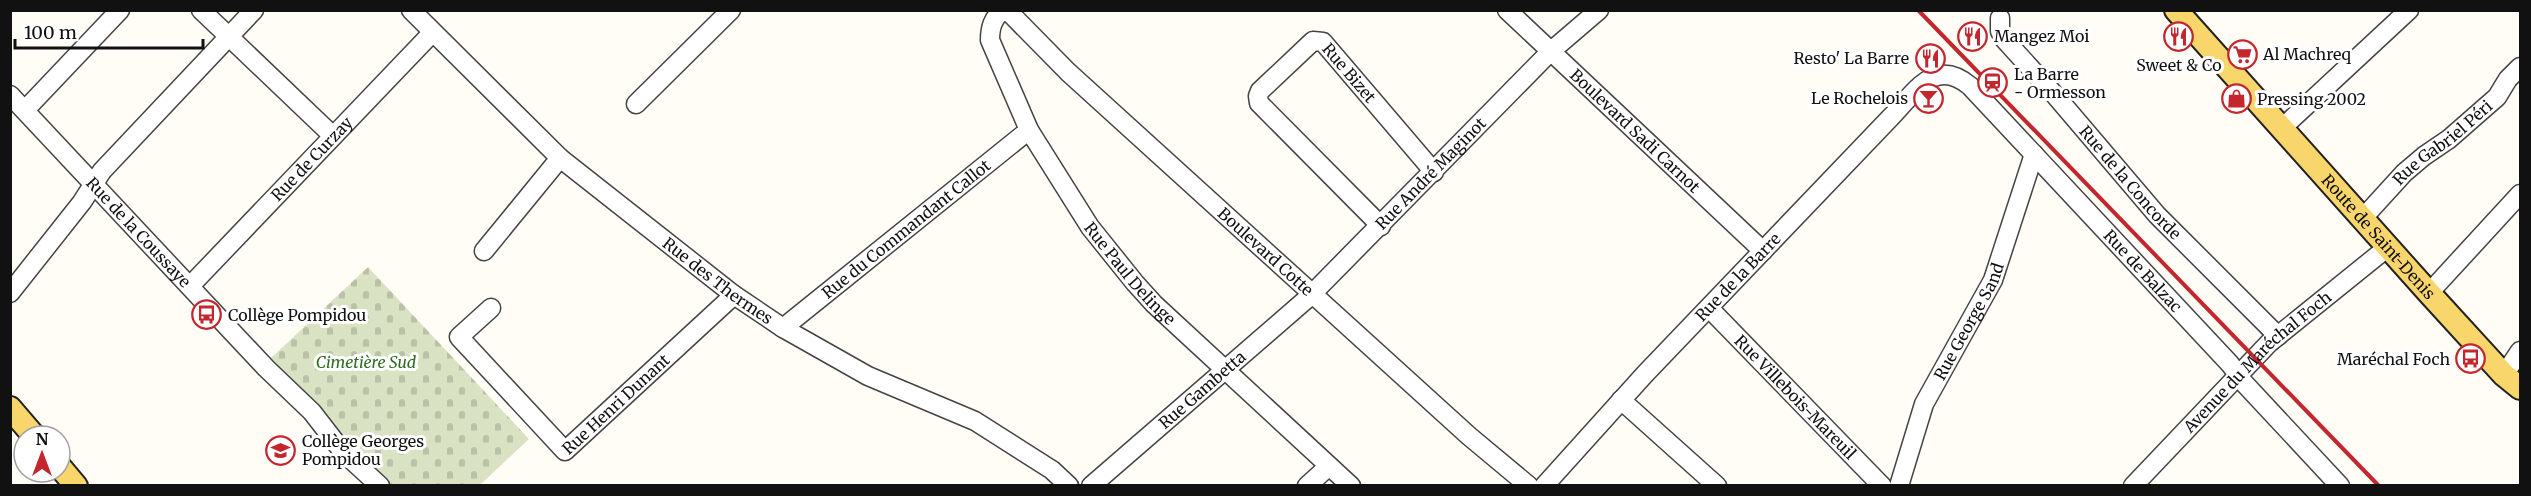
<svg xmlns="http://www.w3.org/2000/svg" width="2531" height="496" viewBox="0 0 2531 496" font-family="Merriweather,serif">
<defs>
<pattern id="cemetery-stones" width="16" height="16" patternUnits="userSpaceOnUse" patternTransform="scale(1.5)"><rect width="16" height="16" fill="#d9e3c4"/><path d="M2 7V4a2 2 0 0 1 4 0v3zM10 15v-3a2 2 0 0 1 4 0v3z" fill="#b9c2a7"/></pattern>
</defs>
<rect width="100%" height="100%" fill="#fffdf5"/>
<path fill="url(#cemetery-stones)" d="M368,267L529,439L480,485H388L359,455L360,444L350,435H341L271,358Z"/>
<g fill="none" stroke-linecap="round" stroke-linejoin="round">
<defs>
<g id="minor">
<path d="M201,10L333,136"/>
<path id="s1" d="M411,10L560,158L734,295L783,328L868,376L975,421L1052,470L1069,486"/>
<path id="s2" d="M1003,10C993,18 990,27 990,40L1029,130L1090,227L1135,283L1154,304L1351,486"/>
<path id="s3" d="M1007,10L1068,72L1469,436L1529,486"/>
<path id="s4" d="M1507,10L1763,251"/>
<path id="s5" d="M2000,18V31L2004,39L2054,94L2157,215L2278,336"/>
<path id="s6" d="M10,95L266,368L312,412L343,452L380,486"/>
<path d="M636,104L731,10"/>
<path d="M25,110L120,10"/>
<path d="M2282,128L2409,10"/>
<path id="s7" d="M2363,218L2404,173L2424,156L2449,139L2497,97L2508,79L2520,67"/>
<path id="s8" d="M1381,226L1259,103L1258,96L1260,91L1313,41L1323,42L1434,172"/>
<path d="M484,251L560,158"/>
<path id="s9" d="M190,286L432,33"/>
<path d="M10,293L82,202L102,171L254,10"/>
<path d="M2429,293L2520,194"/>
<path id="s10" d="M491,308L459,337L565,451L734,295"/>
<path id="s11" d="M1709,308L1882,486"/>
<path id="s12" d="M783,328L1029,130"/>
<path d="M2504,375L2520,351"/>
<path d="M1621,400L1717,486"/>
<path id="s13" d="M1091,486L1309,297L1550,52L1599,10"/>
<path d="M1307,486L1329,466"/>
<path id="s14" d="M1544,486L1645,374L1890,118C1915,93 1934,56 1970,86L2230,364L2244,383L2340,486"/>
<path id="s15" d="M1899,486L1924,404L1993,280L2034,154"/>
<path id="s16" d="M2133,486L2269,343L2388,247"/>
</g>
<g id="major">
<path id="s17" d="M2176,10L2429,293L2504,375L2520,388"/>
<path d="M10,408L34,436"/>
<path d="M60,467L76,486"/>
</g>
</defs>
<use href="#minor" stroke="#444" stroke-width="21"/>
<use href="#major" stroke="#222" stroke-width="26"/>
<use href="#minor" stroke="#fff" stroke-width="18"/>
<use href="#major" stroke="#f9d66b" stroke-width="22"/>
<path stroke="#c4262e" stroke-width="4" d="M1918,10L2379,486"/>
</g>
<defs>
<symbol id="restaurant-ring" viewBox="-11 -11 22 22"><circle r="9.5" fill="#fff" stroke="#c4262e" stroke-width="1.5"/><path d="M-5-6h1v4h1v-4h1v4h1v-4h1v5L-1.5 .5V6h-2V.5L-5-1ZM5-6V6H3V1.5H1.5Q1.5-4 5-6Z" fill="#c4262e"/></symbol>
<symbol id="supermarket-ring" viewBox="-11 -11 22 22"><circle r="9.5" fill="#fff" stroke="#c4262e" stroke-width="1.5"/><path d="M-6-5.5h2.5l.6 2H6L4.5 2H-2.5L-4.4-4H-6ZM-1.5 3.2a1.3 1.3 0 1 0 .1 0ZM3 3.2a1.3 1.3 0 1 0 .1 0Z" fill="#c4262e"/></symbol>
<symbol id="station-ring" viewBox="-11 -11 22 22"><circle r="9.5" fill="#fff" stroke="#c4262e" stroke-width="1.5"/><path d="M-3-6H3Q5-6 5-4V2Q5 4 3 4L4.5 6H3L1.5 4h-3L-3 6H-4.5L-3 4Q-5 4-5 2V-4Q-5-6-3-6ZM-3.5-4v3h7v-3ZM-3.5 1v1.5H-2V1ZM2 1v1.5H3.5V1Z" fill="#c4262e"/></symbol>
<symbol id="bar-ring" viewBox="-11 -11 22 22"><circle r="9.5" fill="#fff" stroke="#c4262e" stroke-width="1.5"/><path d="M-6-5H6L.8 .8V4.5H3.5V6h-7V4.5H-.8V.8Z" fill="#c4262e"/></symbol>
<symbol id="shop-ring" viewBox="-11 -11 22 22"><circle r="9.5" fill="#fff" stroke="#c4262e" stroke-width="1.5"/><path d="M-5-2.5h2.3a2.7 3.5 0 0 1 5.4 0H5L5.5 6h-11ZM-1.5-2.5h3a1.5 2.3 0 0 0-3 0Z" fill="#c4262e"/></symbol>
<symbol id="bus-ring" viewBox="-11 -11 22 22"><circle r="9.5" fill="#fff" stroke="#c4262e" stroke-width="1.5"/><path d="M-5-6H5V4H4V6H2V4H-2V6H-4V4H-5ZM-3.5-4V0h7V-4ZM-3.5 1.2v1.5H-2V1.2ZM2 1.2v1.5H3.5V1.2Z" fill="#c4262e"/></symbol>
<symbol id="school-ring" viewBox="-11 -11 22 22"><circle r="9.5" fill="#fff" stroke="#c4262e" stroke-width="1.5"/><path d="M0-5L7-2L0 1L-7-2ZM-4 1L0 2.5L4 1V4Q0 6-4 4Z" fill="#c4262e"/></symbol>
</defs>
<g fill-rule="evenodd">
<use href="#restaurant-ring" x="1956" y="20" width="33" height="33"/>
<use href="#restaurant-ring" x="2162" y="20" width="33" height="33"/>
<use href="#supermarket-ring" x="2226" y="38" width="33" height="33"/>
<use href="#restaurant-ring" x="1914" y="42" width="33" height="33"/>
<use href="#station-ring" x="1976" y="66" width="33" height="33"/>
<use href="#bar-ring" x="1912" y="82" width="33" height="33"/>
<use href="#shop-ring" x="2220" y="82" width="33" height="33"/>
<use href="#bus-ring" x="190" y="298" width="33" height="33"/>
<use href="#bus-ring" x="2454" y="342" width="33" height="33"/>
<use href="#school-ring" x="264" y="434" width="33" height="33"/>
</g>
<g text-anchor="middle" dominant-baseline="central" stroke-width="6" stroke-linejoin="round" paint-order="stroke">
<g font-size="16" fill="#111" stroke="#fff" text-anchor="start">
<text x="1994" y="36">Mangez Moi</text>
<text x="2263" y="54">Al Machreq</text>
<text x="1909" y="58" text-anchor="end">Resto' La Barre</text>
<text x="2179" y="65" text-anchor="middle">Sweet &amp; Co</text>
<text x="2014" y="74">La Barre<tspan x="2014" dy="18">- Ormesson</tspan></text>
<text x="1908" y="98" text-anchor="end">Le Rochelois</text>
<text x="2257" y="99">Pressing 2002</text>
<text x="228" y="315">Collège Pompidou</text>
<text x="2450" y="359" text-anchor="end">Maréchal Foch</text>
<text x="302" y="441">Collège Georges<tspan x="302" dy="18">Pompidou</tspan></text>
</g>
<g font-size="16" fill="#111" stroke="#fff">
<text stroke="none"><textPath href="#s8" startOffset="309">Rue Bizet</textPath></text>
<text stroke="none"><textPath href="#s4" startOffset="176">Boulevard Sadi Carnot</textPath></text>
<text stroke="none"><textPath href="#s7" startOffset="110">Rue Gabriel Péri</textPath></text>
<text stroke="none"><textPath href="#s9" startOffset="176">Rue de Curzay</textPath></text>
<text stroke="none"><textPath href="#s13" startOffset="462">Rue André Maginot</textPath></text>
<text stroke="none"><textPath href="#s5" startOffset="213">Rue de la Concorde</textPath></text>
<text stroke="none"><textPath href="#s12" startOffset="158">Rue du Commandant Callot</textPath></text>
<text stroke="none"><textPath href="#s6" startOffset="188">Rue de la Coussaye</textPath></text>
<text stroke="none"><textPath href="#s17" startOffset="304">Route de Saint-Denis</textPath></text>
<text stroke="none"><textPath href="#s3" startOffset="354">Boulevard Cotte</textPath></text>
<text stroke="none"><textPath href="#s14" startOffset="858">Rue de Balzac</textPath></text>
<text stroke="none"><textPath href="#s2" startOffset="308">Rue Paul Delinge</textPath></text>
<text stroke="none"><textPath href="#s14" startOffset="285">Rue de la Barre</textPath></text>
<text stroke="none"><textPath href="#s1" startOffset="410">Rue des Thermes</textPath></text>
<text stroke="none"><textPath href="#s15" startOffset="180">Rue George Sand</textPath></text>
<text stroke="none"><textPath href="#s16" startOffset="176">Avenue du Maréchal Foch</textPath></text>
<text stroke="none"><textPath href="#s13" startOffset="147">Rue Gambetta</textPath></text>
<text stroke="none"><textPath href="#s11" startOffset="124">Rue Villebois-Mareuil</textPath></text>
<text stroke="none"><textPath href="#s10" startOffset="268">Rue Henri Dunant</textPath></text>
</g>
<g font-size="16" font-style="italic" fill="#2f6b1f" stroke="#fff">
<text x="366" y="362">Cimetière Sud</text>
</g>
</g>
<rect width="2531" height="496" fill="none" stroke="#111111" stroke-width="24"/>
<g transform="translate(42 454)"><circle r="28" fill="#ffffff" stroke="#a0a0a0" stroke-width="1.5"/>
<path d="M0-4.5L10 22L0 15L-10 22Z" fill="#c4262e"/>
<text y="-9" font-size="16" font-weight="bold" text-anchor="middle" fill="#111111">N</text>
</g>
<path d="M15 39v9h188v-9" fill="none" stroke="#111111" stroke-width="3"/>
<text x="24" y="39" font-size="18" fill="#111111" stroke="#ffffff" stroke-width="4.5" paint-order="stroke">100 m</text>
</svg>
